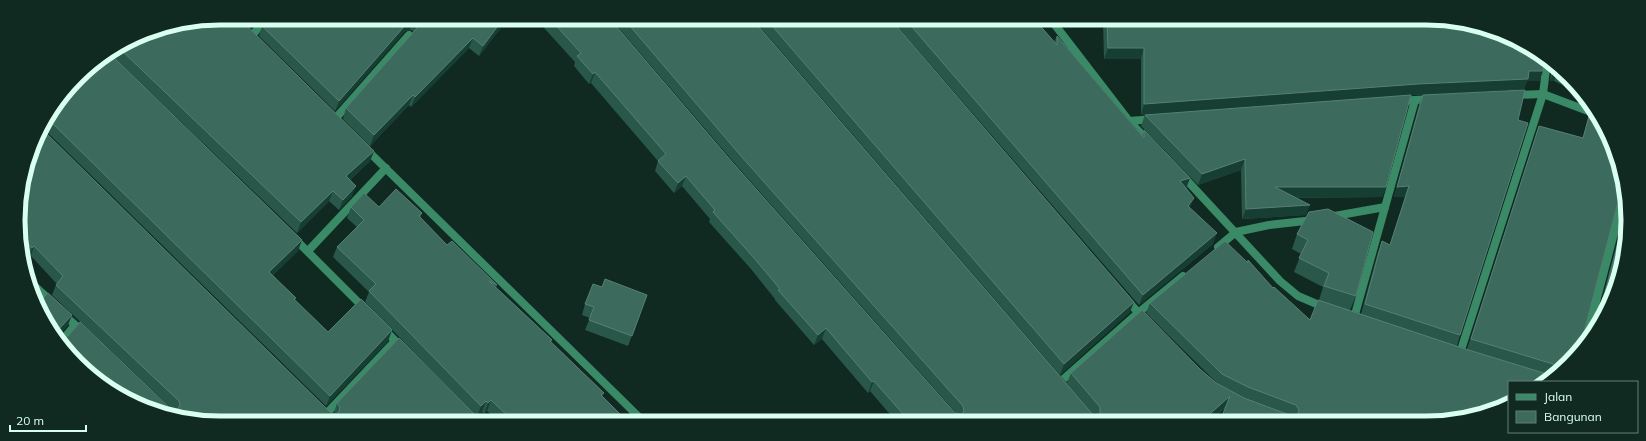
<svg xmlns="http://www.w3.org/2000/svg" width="1646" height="441" viewBox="0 0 1646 441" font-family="Mulish,sans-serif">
<rect width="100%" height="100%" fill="#102a22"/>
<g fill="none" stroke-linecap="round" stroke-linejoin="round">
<g stroke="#3a8a67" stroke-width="8">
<path d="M1052,21L1129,121L1150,143"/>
<path d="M251,37L266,18"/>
<path d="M1513,95L1543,94L1596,114"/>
<path d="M1399,101L1431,99"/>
<path d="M335,119L409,35"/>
<path d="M1129,121L1154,119"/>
<path d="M366,149L642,420"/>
<path d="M1182,175L1280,281L1298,296L1326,308"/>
<path d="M1329,217L1385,207"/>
<path d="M294,238L366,310"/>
<path d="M1218,247L1236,232L1269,225L1314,220"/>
<path d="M308,251L386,168"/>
<path d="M29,281L53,303"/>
<path d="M1126,299L1145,320"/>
<path d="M62,313L85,334"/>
<path d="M1354,318L1415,100"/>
<path d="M382,327L403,349"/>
<path d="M1586,340L1624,195"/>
<path d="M60,343L75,325"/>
<path d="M1460,353L1543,94L1547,61"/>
<path d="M1059,383L1138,313L1183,276"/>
<path d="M326,414L395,341"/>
</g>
</g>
<g fill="#29584b">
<path d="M240,18H259L251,29Z"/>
<path d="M268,18L503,19L500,29L479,56L469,48L411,107L409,105L370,146L343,119L346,108L413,33V31L410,30L405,31L335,111L259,36L262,26Z"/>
<path d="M536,19H610L733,163L955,413H956L737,166L611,19L753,20L1067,383L1071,373L1200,369L1218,384L1146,313L1150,303L1247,262L1248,260L1273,288L1310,320L1319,300L1323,287L1294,272L1301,254L1292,249L1297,234L1309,212L1356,296L1350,310L1361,314L1378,252L1382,241L1390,245L1405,197H1394L1419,105L1423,95L1460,335L1457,346L1467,349L1539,126L1583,138L1588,117L1592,107L1591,106H1592L1594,108L1624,181V190H1622L1620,192L1559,373L1509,404L1220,421L1226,407L1210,421L895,420L870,391L868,393L822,339L814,345L775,300V299L751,269L709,222L710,219L682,186L674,193L655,171L658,161L591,83L589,84L574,66L575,62Z"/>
<path d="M754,20H888L1130,312L1060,375Z"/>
<path d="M898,20L1036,21L1054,42L1057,36L1143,136L1144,130L1187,188L1190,208L1213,244L1139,305L896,25Z"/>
<path d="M1103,21L1465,22L1543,71L1539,81H1527L1524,89L1415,95L1141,115V59H1104Z"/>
<path d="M143,33L374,151L370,161L350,180L352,196L339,210L329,201L297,233L110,54Z"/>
<path d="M1552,66L1578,92L1554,81H1550Z"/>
<path d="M87,68L298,251L273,275L295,300L328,332L392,330L388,341L326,406L43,128H41Z"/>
<path d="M1145,115L1386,187L1382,197L1296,198L1306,215L1242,219L1241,170L1198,185L1141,126Z"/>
<path d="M18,207L331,413H334L337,403L472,420L181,419L60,344L39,302L72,315L68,325L59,335L61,337L171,409H172L52,295L56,285L57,284L31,256L29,259L23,253Z"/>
<path d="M351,207H379L422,213L420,218L447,245L497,285L496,288L552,340L551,342L604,393L602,396L626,420H497L487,411L484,414L482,412L477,417L365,302L369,292L333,257L337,247L357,227L347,218Z"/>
<path d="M1624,216V260L1601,322L1594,330Z"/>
<path d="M602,287L647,295L628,346L585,330L590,318L582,315L585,304Z"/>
</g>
<g fill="#173e33">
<path d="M254,18H259L251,29Z"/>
<path d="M413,19L410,30L405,31L335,111L339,101L409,21Z"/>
<path d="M503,19L500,29L479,56L483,46Z"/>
<path d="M473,38L469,48L411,107L415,97Z"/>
<path d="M1108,48H1144L1141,59H1104Z"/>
<path d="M1529,71H1543L1539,81H1527L1524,89L1415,95L1141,115L1144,104Z"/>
<path d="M1554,71H1556L1558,72L1554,81H1550Z"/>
<path d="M595,72L591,83L589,84L593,74Z"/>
<path d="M413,95L409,105L370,146L374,135Z"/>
<path d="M374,151L370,161L342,187L346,176Z"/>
<path d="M1245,159L1241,170L1198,185L1202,174Z"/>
<path d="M686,176L682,186L674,193L678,183Z"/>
<path d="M1190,178L1186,189L1180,181Z"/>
<path d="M1624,181V190H1622L1619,194L1623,183Z"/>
<path d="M356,186L352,196L339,210L343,200Z"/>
<path d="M1409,186L1405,197H1394L1397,187Z"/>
<path d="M1275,187H1386L1382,197L1271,198Z"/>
<path d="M333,191L329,201L297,233L301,222Z"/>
<path d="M1194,198L1190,208L1188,206Z"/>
<path d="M1310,205L1306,215L1242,219L1246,209Z"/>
<path d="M1217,233L1213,244L1139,305L1143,295Z"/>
<path d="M302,240L298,251L266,282L269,272Z"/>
<path d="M34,246L31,256L29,259L32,248Z"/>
<path d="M1134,302L1130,312L1060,375L1064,364Z"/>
<path d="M72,315L68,325L57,338L59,329Z"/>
<path d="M826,328L822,339L814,345L818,335Z"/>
<path d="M392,330L388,341L326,406L330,396Z"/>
<path d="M874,381L870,391L868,393L872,382Z"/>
<path d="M1230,396L1226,406L1210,421H1202Z"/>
<path d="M491,400L487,411L484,414L488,403Z"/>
<path d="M486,401L482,412L477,417L481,406Z"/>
<path d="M474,414L472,420H469Z"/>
</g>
<g fill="#3c6a5c" stroke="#558174">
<path d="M220,18H239L374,151L346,176L356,186L343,200L333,191L301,222L119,48L143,33Z"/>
<path d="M268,18L503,19L483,46L473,38L415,97L413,95L374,135L346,108L417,28V21L413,19L409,21L339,101L262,26Z"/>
<path d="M550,19H610L733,163L955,413L962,414L964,411L963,406L741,156L624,19L753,20L1094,416L1100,414V407L1071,373L1142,310L1200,369L1216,383L1244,398L1292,416L1298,414L1299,410L1296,405L1248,387L1222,374L1150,303L1225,241L1248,263V260L1273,288L1274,287L1310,320L1318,300L1462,348L1550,375L1555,374L1557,369L1553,364L1471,339L1539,126L1583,138L1592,106L1594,108L1624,181L1623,183L1585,328L1586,333L1589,335L1592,333L1559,373L1544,382H1509V404L1503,407L1452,421H1220L1230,396L1202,421L906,420L901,415L903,414L874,381L872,382L826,328L818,335L778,290L780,289L754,258L713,212L715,210L686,176L678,183L658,161L666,154L595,72L593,74L577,56L581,53Z"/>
<path d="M767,20H888L890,22L892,21L1134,302L1064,364Z"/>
<path d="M906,20L1036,21L1057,45V36L1144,138V130L1190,178L1180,181L1194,198L1188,206L1217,233L1143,295Z"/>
<path d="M1107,21L1465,22L1538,52L1544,59L1543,71H1529L1528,79L1418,84L1144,104V48H1108Z"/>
<path d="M110,54L302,240L269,272L296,298L294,299L328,332L361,299L392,330L330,396L48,119L87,68Z"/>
<path d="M1525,90L1518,120L1528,123L1460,335L1365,304L1382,241L1390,245L1409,186L1397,187L1423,95Z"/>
<path d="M1411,95L1386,187H1275L1310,205L1246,209L1245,159L1202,174L1145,115Z"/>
<path d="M41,128L331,413L336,414L339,412L340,407L337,403L399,338L474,414L469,420L181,419L119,396L60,344L39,302L48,293L72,315L59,329V334L61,337L68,336L80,322L171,409H178L180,405L179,401L56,285L63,276L34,246L32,248L23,239L22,241L18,207L39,131Z"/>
<path d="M396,189L422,213L419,216L447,245L452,241L497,285L489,281L552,340L550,341L604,393L601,395L626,420H512L491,400L488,403L486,401L481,406L369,291L376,284L337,247L364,220L351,207L364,193L379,207Z"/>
<path d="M1328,209L1373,232L1356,296L1324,286L1329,273L1299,258L1308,240L1297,234L1309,212Z"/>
<path d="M1624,220V260L1601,322L1596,328Z"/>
<path d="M605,279L647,295L632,336L589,320L594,307L585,304L593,284L602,287Z"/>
</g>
<path d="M0 0H1646V441H0ZM220 25H1426A195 195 0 0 1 1621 220V221A195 195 0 0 1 1426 416H220A195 195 0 0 1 25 221V220A195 195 0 0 1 220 25Z" fill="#102a22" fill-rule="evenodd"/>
<path fill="none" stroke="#d9fff1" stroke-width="5" d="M220 25H1426A195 195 0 0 1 1621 220V221A195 195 0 0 1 1426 416H220A195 195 0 0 1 25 221V220A195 195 0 0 1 220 25Z"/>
<rect x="1508" y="381" width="130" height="52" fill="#102a22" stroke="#607f75"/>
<rect x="1516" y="394" width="20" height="6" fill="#3a8a67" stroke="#607f75"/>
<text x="1544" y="401" font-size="12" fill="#d9fff1">Jalan</text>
<rect x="1516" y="411" width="20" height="12" fill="#3c6a5c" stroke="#607f75"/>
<text x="1544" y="421" font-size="12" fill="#d9fff1">Bangunan</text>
<path d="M10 425v6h76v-6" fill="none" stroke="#d9fff1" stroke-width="2"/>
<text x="16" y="425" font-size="12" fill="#d9fff1" stroke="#102a22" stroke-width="3" paint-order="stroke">20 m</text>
</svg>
